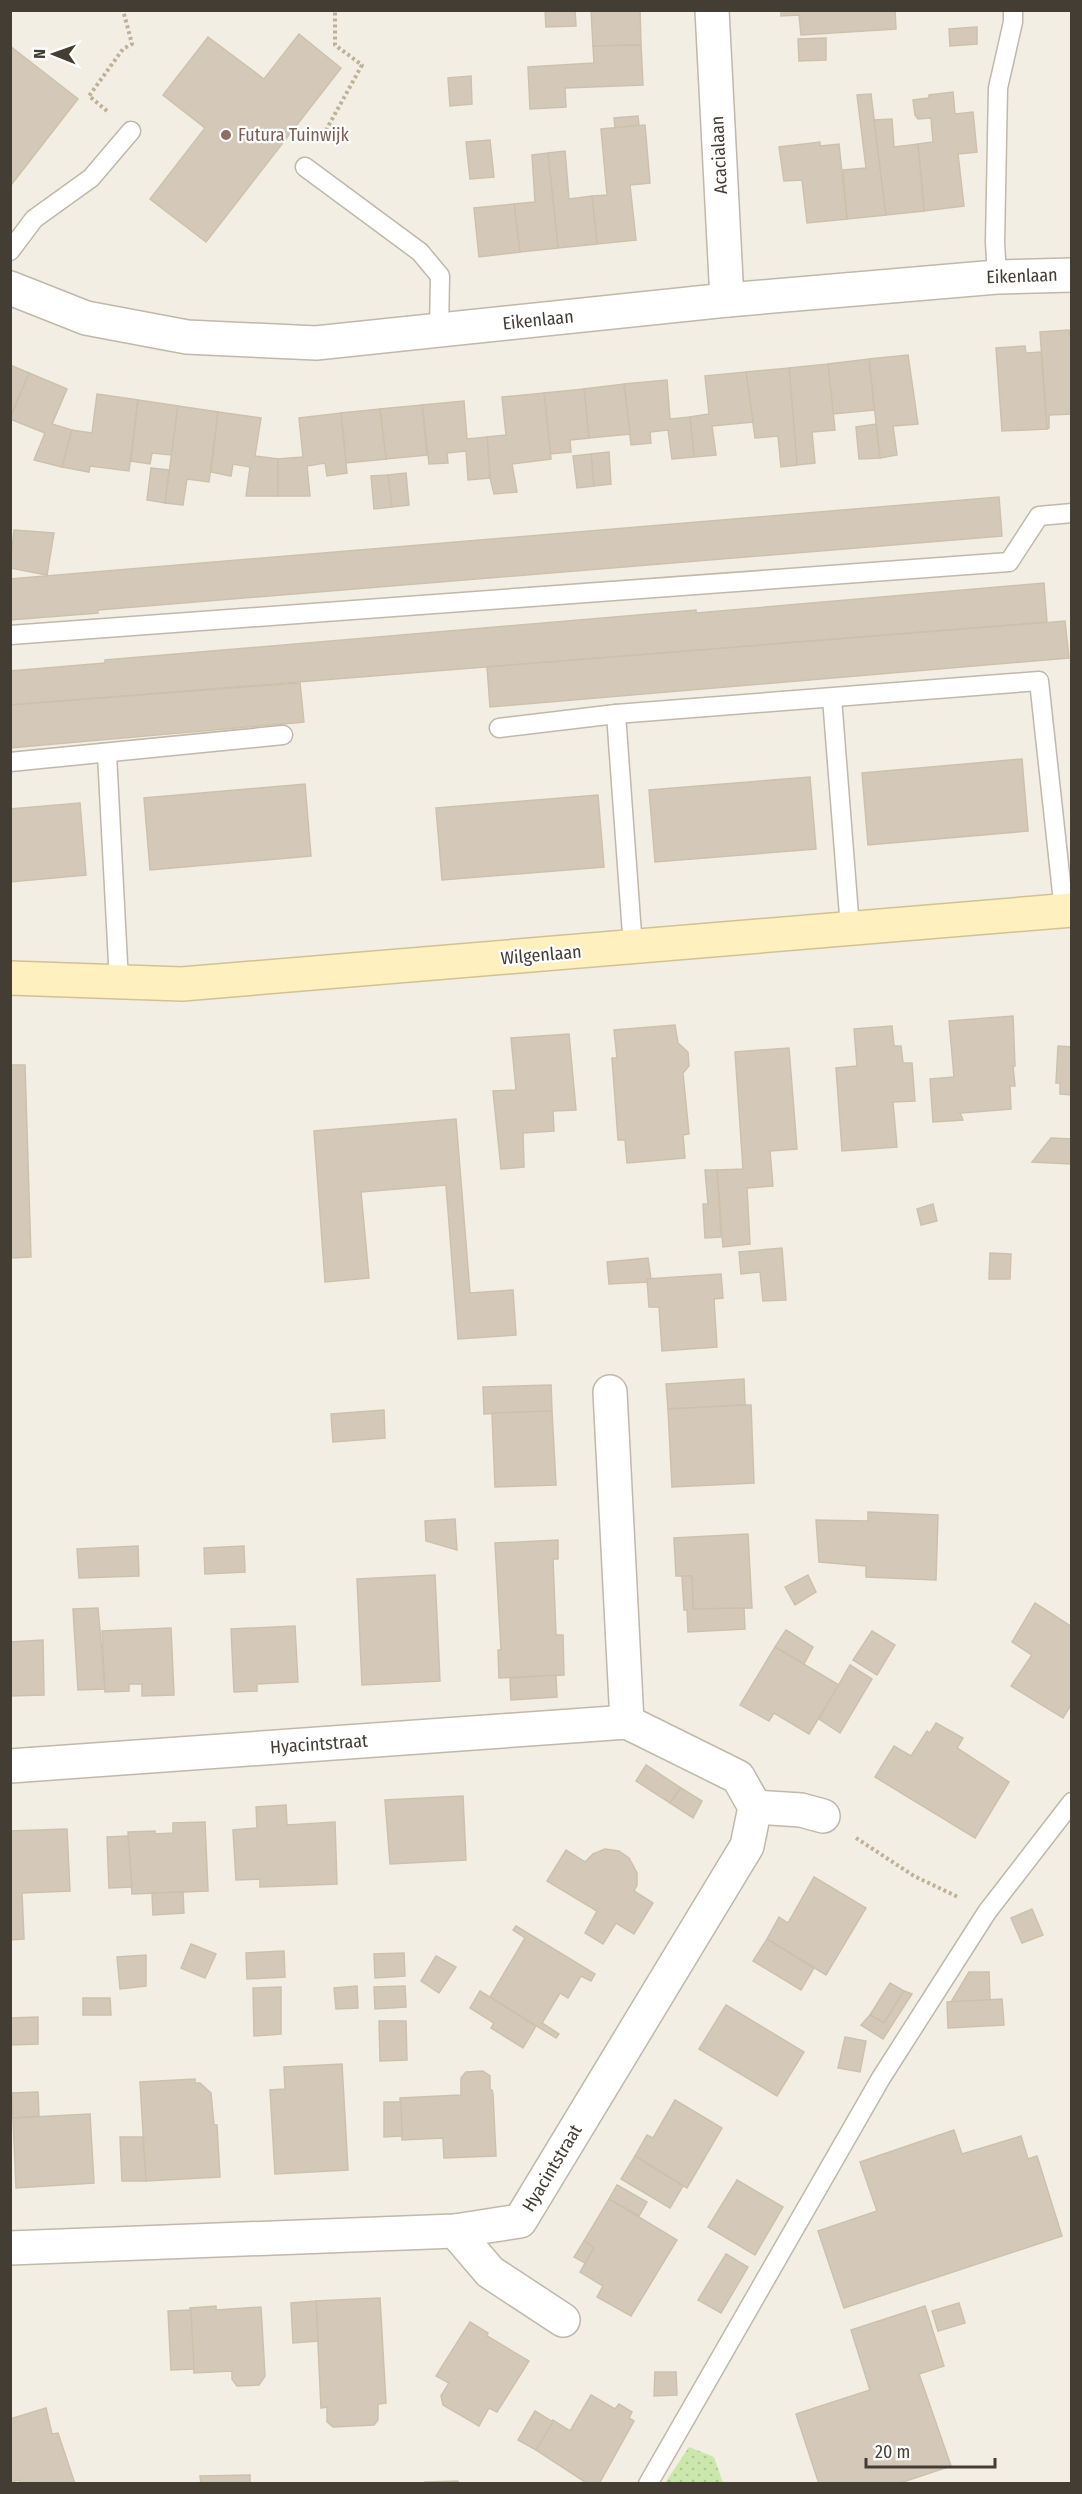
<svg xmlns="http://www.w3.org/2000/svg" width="1082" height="2494" viewBox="0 0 1082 2494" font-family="'Fira Sans Condensed',sans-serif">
<defs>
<pattern id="grass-dots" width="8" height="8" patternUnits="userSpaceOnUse" patternTransform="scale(1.5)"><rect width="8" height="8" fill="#cce7ab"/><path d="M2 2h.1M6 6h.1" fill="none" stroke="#b0c794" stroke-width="1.8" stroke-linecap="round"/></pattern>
</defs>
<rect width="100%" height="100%" fill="#f2eee3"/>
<path fill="url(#grass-dots)" d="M689,2447L714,2457L723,2483H665Z"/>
<g fill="#d4c9b9" stroke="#cec1ac" stroke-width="1.5">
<path d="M545,10H575L576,26L546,27Z"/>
<path d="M591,10H640L641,45L593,46Z"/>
<path d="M781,10H895L896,29L801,35L799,15L781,16Z"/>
<path d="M977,27V44L950,46L949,29Z"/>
<path d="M299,34L341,68L206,242L150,199L205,128L163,95L208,37L264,79Z"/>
<path d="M826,38V60L799,61L798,39Z"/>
<path d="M641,45L643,85L565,88L566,107L530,109L528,67L594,63L593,46Z"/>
<path d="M10,46L78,99L11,185L10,184Z"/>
<path d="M471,76L472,104L450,106L448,78Z"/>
<path d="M953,92L955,114L973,112L977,152L958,154L964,206L924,211L918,144L933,142L931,118L918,119L915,115L913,100L929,98V95Z"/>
<path d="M871,94L886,215L847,219L843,170L866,168L857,95Z"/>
<path d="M638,116L639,125L615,128L614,118Z"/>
<path d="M892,119L894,147L918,144L924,211L886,215L874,120Z"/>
<path d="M645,125L650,183L630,185L636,240L597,244L592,196L607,195L601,129Z"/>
<path d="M490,140L494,177L470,179L466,142Z"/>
<path d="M820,142V146L839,144L847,219L807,223L802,180L784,181L779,147Z"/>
<path d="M565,151L569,199L592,196L597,244L558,248L548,153Z"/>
<path d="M548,153L558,248L520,252L514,204L535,202L532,155Z"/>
<path d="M514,204L520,252L479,257L474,208Z"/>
<path d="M1069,330L1070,337H1072V414L1049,415V428L1047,429L1040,332Z"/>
<path d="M1025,346L1026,353L1041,352L1047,429L1002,431L996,348Z"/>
<path d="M908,355L918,424L893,426L897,455L880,458L869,359Z"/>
<path d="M869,359L874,410L833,414L828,364Z"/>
<path d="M828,364L835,430L812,432L815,463L797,465L789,368Z"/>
<path d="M10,365L29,373L10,418Z"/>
<path d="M789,368L797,465L781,467L778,436L755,438L746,372Z"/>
<path d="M746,372L753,422L712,426L716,455L694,457L690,417L709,414L705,376Z"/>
<path d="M29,373L67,389L52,424L72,430L62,467L34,460L45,433L10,419Z"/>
<path d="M667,380L670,419L690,417L694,457L672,459L668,430L650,432L651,443L631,445L624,384Z"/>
<path d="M624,384L630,434L589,438L584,389Z"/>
<path d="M584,389L589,438L570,440L571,452L550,454L544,393Z"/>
<path d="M544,393L551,459L512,464L517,492L494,494L490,478L487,437L506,435L502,397Z"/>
<path d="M97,394L138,400L129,471L90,466L89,472L62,467L72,430L92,433Z"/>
<path d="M138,400L178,406L172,455L152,453L150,464L131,461Z"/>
<path d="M464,401L467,439L487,437L490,478L468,480L466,451L447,453L448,463L429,464L422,405Z"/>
<path d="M422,405L427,455L386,459L380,409Z"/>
<path d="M178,406L218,412L209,482L187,479L183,505L165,503Z"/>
<path d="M380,409L386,459L346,463L341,413Z"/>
<path d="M218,412L261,418L255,456L278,459V496H246L250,467L233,464L231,476L211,472Z"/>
<path d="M341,413L347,473L327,476L325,463L307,466L310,496H278V459L303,457L299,418Z"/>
<path d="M876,424L880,458L859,459L856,427Z"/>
<path d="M609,452L611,484L594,486L591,454Z"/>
<path d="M591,454L594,486L577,488L573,456Z"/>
<path d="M151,468L169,470L165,503L147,500Z"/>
<path d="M406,473L409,505L392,507L388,475Z"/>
<path d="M388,475L392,507L374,509L371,476Z"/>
<path d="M999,497L1002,536L98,610V613L10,620V579Z"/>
<path d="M14,530L54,533L47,575L10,568Z"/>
<path d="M1044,583L1047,622L10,705V671L105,663V660L696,610V613Z"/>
<path d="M1065,621L1069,658L490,707L487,667Z"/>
<path d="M300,683L304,722L10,748V705Z"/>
<path d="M1022,759L1028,831L868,845L862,773Z"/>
<path d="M810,777L816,849L655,862L649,790Z"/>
<path d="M305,784L311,856L150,870L144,798Z"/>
<path d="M598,795L604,867L442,880L436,808Z"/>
<path d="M80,803L86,875L10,882V809Z"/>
<path d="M1013,1016L1015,1066H1013L1015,1086H1010L1011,1109L962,1113H960L963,1120L933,1122L930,1079L954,1077L949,1021Z"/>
<path d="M675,1025L678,1043L688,1052L689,1066L683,1073L689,1134L683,1135L685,1158L627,1163L625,1140H618L612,1058H617L614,1030Z"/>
<path d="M892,1026L894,1046H901L903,1063H912L915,1101L893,1102L897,1147L842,1151L836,1068L857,1066L854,1029Z"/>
<path d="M569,1034L576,1110L553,1111L554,1131L523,1133L524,1167L501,1169L493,1091L516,1090L511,1038Z"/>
<path d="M1058,1046L1072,1047V1095L1060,1094V1083H1056Z"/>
<path d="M789,1048L797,1149L770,1151L773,1186L747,1188L750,1244L723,1247L717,1170L743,1169L735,1052Z"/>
<path d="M10,1065H25L31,1257L10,1258Z"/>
<path d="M456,1119L470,1293L513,1290L516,1335L458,1339L446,1185L361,1192L369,1278L325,1282L314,1131Z"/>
<path d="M1051,1138L1072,1139V1164L1032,1162Z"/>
<path d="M705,1170H717L721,1237L705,1238L703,1204H708Z"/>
<path d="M933,1204L937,1221L921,1225L917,1209Z"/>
<path d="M782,1248L786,1300L763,1301L760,1272L741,1274L739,1252Z"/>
<path d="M990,1253L1011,1254L1010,1279H989Z"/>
<path d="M648,1258L651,1279H647L648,1282L609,1284L607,1262Z"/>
<path d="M721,1274L723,1298L714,1299L717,1347L662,1351L659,1307H649L647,1279Z"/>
<path d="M744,1379L745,1405L668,1409L666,1384Z"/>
<path d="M551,1385L552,1411L484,1414L483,1387Z"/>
<path d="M745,1405H751L754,1483L672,1487L668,1409Z"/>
<path d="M384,1410L385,1438L333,1442L331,1414Z"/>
<path d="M552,1411L556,1485L495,1487L492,1413Z"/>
<path d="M868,1512L938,1515L936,1580L866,1577V1566L819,1562L816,1520L868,1521Z"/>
<path d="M455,1519L457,1550L426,1541L425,1521Z"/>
<path d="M748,1534L752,1608L693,1609L692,1576H676L674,1538Z"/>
<path d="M558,1540V1559H553L556,1635H563L564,1675L499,1678L498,1650H501L495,1543Z"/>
<path d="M138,1546L139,1576L79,1578L77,1549Z"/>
<path d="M244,1546L245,1572L205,1574L204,1548Z"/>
<path d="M435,1575L440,1681L362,1685L357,1579Z"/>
<path d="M808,1575L816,1592L795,1605L785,1587Z"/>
<path d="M682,1576H692L693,1609L744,1608L745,1629L688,1632L687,1610H684Z"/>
<path d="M1035,1603L1072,1627V1703L1063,1718L1011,1686L1032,1655L1012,1642Z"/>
<path d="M98,1608L105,1689L78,1690L73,1609Z"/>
<path d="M295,1626L298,1682L257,1684V1691L234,1692L231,1629Z"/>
<path d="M171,1628L174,1695L142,1696V1684H129V1691L105,1692L102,1631Z"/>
<path d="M786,1630L813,1647L804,1664L775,1647Z"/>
<path d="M872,1631L895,1645L877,1675L853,1660Z"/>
<path d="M43,1640L44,1695L10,1696V1642Z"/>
<path d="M775,1647L839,1685L809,1734L774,1713L769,1721L740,1705Z"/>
<path d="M850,1665L872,1679L840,1733L819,1719Z"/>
<path d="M556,1675L557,1697L511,1700L510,1678Z"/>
<path d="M936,1723L963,1738L957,1748L1009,1782L975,1838L875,1777L894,1746L911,1756L927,1731L930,1733Z"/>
<path d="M646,1765L681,1788L670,1803L636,1781Z"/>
<path d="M681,1788L702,1801L693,1818L670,1803Z"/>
<path d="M463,1796L466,1860L390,1864L385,1800Z"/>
<path d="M286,1805L287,1825L335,1822L337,1884L260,1887V1879L236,1880L233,1830L257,1828L256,1807Z"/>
<path d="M205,1822L208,1891L132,1894L128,1832L155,1831V1834L173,1833V1823Z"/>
<path d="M67,1829L70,1891L22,1893L24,1939L10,1940V1831Z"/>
<path d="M128,1836L132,1887L109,1888L107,1837Z"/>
<path d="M605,1849L619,1851L629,1858L637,1873V1885L634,1891L653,1903L634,1934L616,1923L603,1944L585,1933L597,1911L547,1881L566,1850L585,1862L593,1854Z"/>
<path d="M814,1877L866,1908L826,1975L767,1939L779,1917L788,1923Z"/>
<path d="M183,1892L184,1913L153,1915L152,1893Z"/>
<path d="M1032,1909L1043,1935L1022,1943L1011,1918Z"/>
<path d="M516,1926L595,1974L591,1981L581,1976L568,1998L560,1993L542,2023L559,2034L556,2038L490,1997L525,1938L513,1930Z"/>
<path d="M767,1939L814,1968L801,1990L753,1961Z"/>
<path d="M191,1944L216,1954L205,1978L181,1968Z"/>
<path d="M284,1951L285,1977L247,1979L246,1953Z"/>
<path d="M404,1953L405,1976L375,1978L374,1954Z"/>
<path d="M146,1955V1986L120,1989L117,1957Z"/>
<path d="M436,1956L456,1967L439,1993L421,1981Z"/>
<path d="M969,1972H989L990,2000L951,2002Z"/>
<path d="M890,1983L904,1991L884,2023L870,2015Z"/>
<path d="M357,1986L358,2008L336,2009L334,1988Z"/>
<path d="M405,1986L406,2007L375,2009L374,1987Z"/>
<path d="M281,1987V2034L254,2036L253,1988Z"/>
<path d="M480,1991L536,2026L523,2048L491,2028L494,2023L470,2008Z"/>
<path d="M904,1991L912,1994L883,2039L861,2025L870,2015L884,2023Z"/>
<path d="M83,1998H110L111,2015H83Z"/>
<path d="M1002,1999L1004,2025L948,2028L947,2002Z"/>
<path d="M726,2005L804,2052L777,2096L699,2049Z"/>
<path d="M38,2017V2044L10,2045V2018Z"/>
<path d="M379,2021H406L407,2060L380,2061Z"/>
<path d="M845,2037L866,2041L860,2072L838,2068Z"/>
<path d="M342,2064L348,2170L275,2174L270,2090L285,2089L284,2067Z"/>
<path d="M483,2071L490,2076V2090H492L493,2094L496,2156L444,2158L443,2138L402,2140L400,2098L461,2095V2078L466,2072Z"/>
<path d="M195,2079V2083H200L211,2093L214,2125H217L220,2177L146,2181L140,2082Z"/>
<path d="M38,2092L39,2116L13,2118L12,2093Z"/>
<path d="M675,2100L722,2128L687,2188L635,2156L647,2135L653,2138Z"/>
<path d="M384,2102H401L402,2136L384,2137Z"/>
<path d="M90,2114L94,2183L16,2188L13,2118Z"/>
<path d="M954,2130L962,2154L1021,2136L1028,2159L1037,2156L1062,2236L844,2308L818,2231L877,2211L860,2162Z"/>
<path d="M120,2137H143L146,2181H122Z"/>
<path d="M635,2156L683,2186L670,2208L621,2179Z"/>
<path d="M737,2180L783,2207L755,2255L708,2227Z"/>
<path d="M617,2185L647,2202L639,2216L609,2199Z"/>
<path d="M609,2199L677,2240L631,2316L597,2297L603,2286L580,2272L594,2248L584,2241Z"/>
<path d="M584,2241L594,2248L585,2263L574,2257Z"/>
<path d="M726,2254L748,2267L721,2313L698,2300Z"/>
<path d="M380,2298L386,2403L378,2404V2420L374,2425L333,2427L327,2422V2407L321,2408L316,2301Z"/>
<path d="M316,2301L318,2341L293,2343L291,2303Z"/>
<path d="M959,2303L965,2323L938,2331L932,2311Z"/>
<path d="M216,2306V2310L261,2307L265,2376L259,2385L237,2386L232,2379V2371L194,2373L190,2308Z"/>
<path d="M925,2306L944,2366L919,2374L951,2466L897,2484H819L796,2414L870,2390L851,2330Z"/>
<path d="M191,2310L194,2369L171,2370L168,2311Z"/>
<path d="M470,2322L488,2333L487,2336L529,2361L497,2412L489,2408L479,2426L443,2405L441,2396L449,2383L436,2376Z"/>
<path d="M655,2372H676L677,2395L654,2396Z"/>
<path d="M591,2395L615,2409L619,2404L632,2412L629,2418L634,2421L599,2484H588L536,2450L553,2420L570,2431Z"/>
<path d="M46,2408L52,2434L58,2433L75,2484H20L19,2480L11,2482L10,2419Z"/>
<path d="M535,2411L553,2422L536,2450L518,2440Z"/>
<path d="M250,2475V2484H201L200,2476Z"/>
<path d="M458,2481V2484H425V2482Z"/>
</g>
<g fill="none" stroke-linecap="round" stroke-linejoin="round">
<defs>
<g id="lane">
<path d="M305,167L420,252L440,276L439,331"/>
<path d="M10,251L34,219L91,178L131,131"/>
<path d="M997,277L995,242L998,88L1013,22V10"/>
<path d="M10,635L1009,562L1039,516L1072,513"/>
<path d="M832,698L850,928"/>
<path d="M616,714L633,948"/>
<path d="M499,728L616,714L1039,681L1064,911"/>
<path d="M107,754L119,982"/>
<path d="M10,762L283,735"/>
<path d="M648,2484L881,2078L987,1912L1072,1802"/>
</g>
<g id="street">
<path d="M712,10L727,300"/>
<path d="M10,288L86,318L187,337L316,343L727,300L997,277L1072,275"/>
<path d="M10,1766L627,1722"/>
<path d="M755,1807L801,1810L823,1816"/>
<path d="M455,2231L490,2272L563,2320"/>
<path d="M10,2248L455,2231L520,2221L747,1846L755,1807L738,1777L627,1722L610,1392"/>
</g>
<path id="secondary" d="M10,978L182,984L1072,910"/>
</defs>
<use href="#lane" stroke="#c0b8a9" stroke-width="21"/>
<use href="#street" stroke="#c0b8a9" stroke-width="36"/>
<use href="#secondary" stroke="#d3c192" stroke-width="36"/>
<g stroke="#bfb197" stroke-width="4" stroke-dasharray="3 3" stroke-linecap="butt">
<path d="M107,111L89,96L123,49L132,44L123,10"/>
<path d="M320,141L362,65L335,45V10"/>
<path d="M856,1838L914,1876L958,1897"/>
</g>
<use href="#lane" stroke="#fff" stroke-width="18"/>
<use href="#street" stroke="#fff" stroke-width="33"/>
<use href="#secondary" stroke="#fff0c0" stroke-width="33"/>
</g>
<circle fill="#8d6e63" stroke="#fff" stroke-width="2" cx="226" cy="135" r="6"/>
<g text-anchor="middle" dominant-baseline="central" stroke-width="4.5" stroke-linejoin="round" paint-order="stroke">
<g font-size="18" fill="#785e54" stroke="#fff" text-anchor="start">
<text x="238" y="135">Futura Tuinwijk</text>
</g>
<g font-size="18" fill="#443d34" stroke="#fff">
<text transform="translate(719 155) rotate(-93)">Acacialaan</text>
<text transform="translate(1022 276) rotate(-2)">Eikenlaan</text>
<text transform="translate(538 320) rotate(-6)">Eikenlaan</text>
<text transform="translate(541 955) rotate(-5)">Wilgenlaan</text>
<text transform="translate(319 1744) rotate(-4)">Hyacintstraat</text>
<text transform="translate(552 2168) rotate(-59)">Hyacintstraat</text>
</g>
</g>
<rect width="1082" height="2494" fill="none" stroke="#443d34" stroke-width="24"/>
<g transform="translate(54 54) rotate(271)" stroke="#ffffff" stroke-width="4.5" paint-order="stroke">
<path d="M0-4.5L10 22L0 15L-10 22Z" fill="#443d34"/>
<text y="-9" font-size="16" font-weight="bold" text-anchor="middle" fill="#443d34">N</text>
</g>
<path d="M866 2458v9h129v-9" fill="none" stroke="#443d34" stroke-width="3"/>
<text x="875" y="2458" font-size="18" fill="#443d34" stroke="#ffffff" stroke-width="4.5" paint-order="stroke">20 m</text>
</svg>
